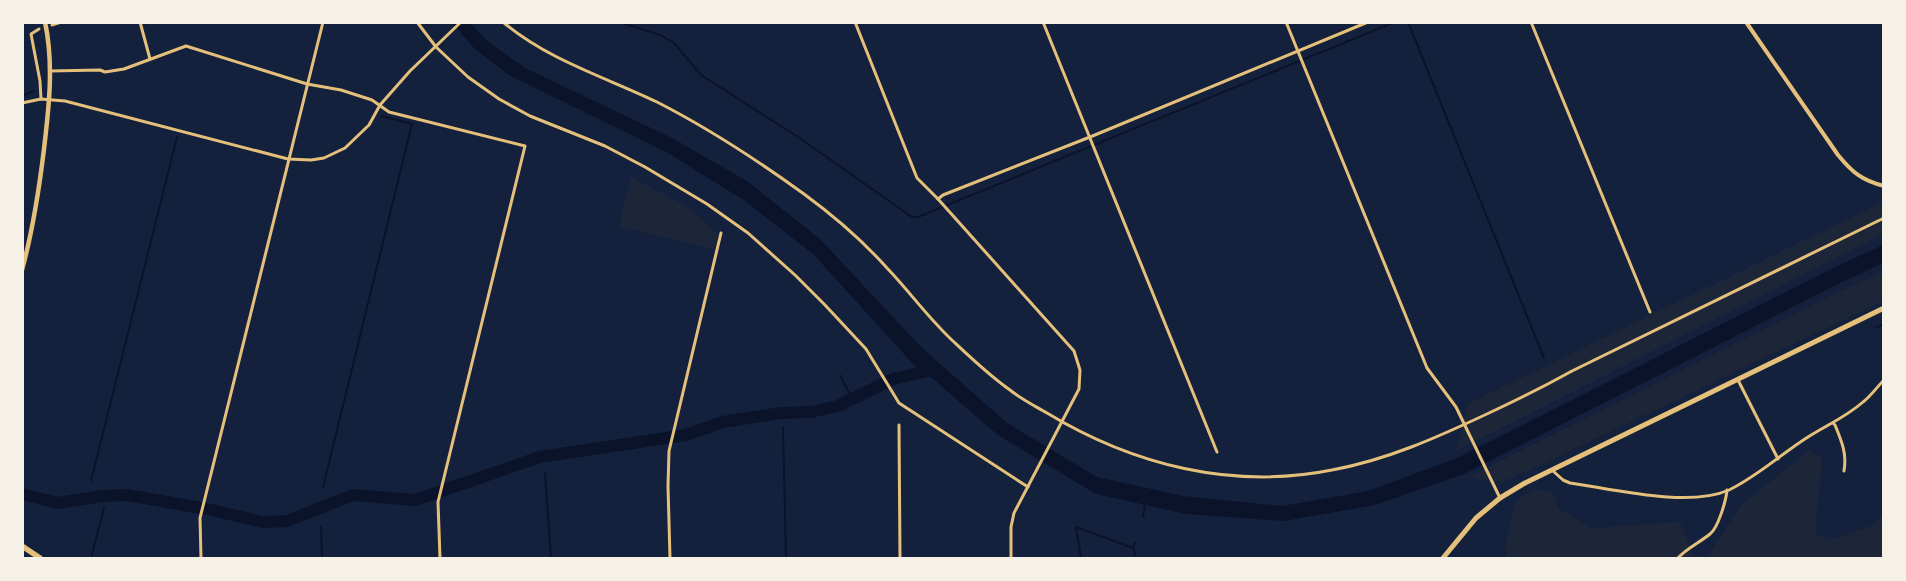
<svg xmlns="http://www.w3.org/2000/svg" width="1906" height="581" viewBox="0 0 1906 581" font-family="'DejaVu Sans',sans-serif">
<rect width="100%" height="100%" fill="#14213d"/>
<g fill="#1d2539">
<path d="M631,177L686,206L718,234L714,249L619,227Z"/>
<path d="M1883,202V234L1456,451L1468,404Z"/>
<path d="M1883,272V301L1549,461L1500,483L1469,477L1841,291Z"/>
<path d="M1810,450L1822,459L1815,533L1831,540L1874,525L1883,513V558H1507L1505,547L1515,502L1534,489L1552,492L1559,509L1592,528L1680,522L1693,554L1707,558L1742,504Z"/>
</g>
<path fill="#0b132b" d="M452,23H470L487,41L525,68L672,138L747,181L820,239L920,346L1007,423L1097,477L1183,496L1282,506L1368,491L1457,458L1831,269L1883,245V263L1836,285L1464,474L1375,505L1284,521L1186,514L1096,494L998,435L933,379L914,365L813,254L745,201L668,153L509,75L475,49Z"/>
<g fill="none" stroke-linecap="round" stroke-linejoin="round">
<g stroke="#0b132b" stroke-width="2">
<path d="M619,22L660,35L674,43L701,75L798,137L912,217H918L1395,22"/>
<path d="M1408,22L1544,358"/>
<path d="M22,96L34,91"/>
<path d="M1877,327L1884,324"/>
<path d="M840,375L852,399"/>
<path d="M783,427L786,558"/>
<path d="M545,473L551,558"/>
<path d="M91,481L177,137"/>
<path d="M323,487L412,124L382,116"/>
<path d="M1143,517L1145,504"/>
<path d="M321,527L322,558"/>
<path d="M1135,543L1133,548L1136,558"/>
<path d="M91,558L104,508"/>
<path d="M1081,558L1076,527L1133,548"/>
</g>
<path stroke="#0b132b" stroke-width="12" d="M22,494L58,503L102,496L127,495L207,509L263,522L287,521L353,495L415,500L540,457L686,435L723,422L781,413L811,412L838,406L893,379L935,369"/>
<g stroke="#e5c07b" stroke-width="3">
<path d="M140,22L150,59"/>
<path d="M417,22L436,47L468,77L499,99L530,116L605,146L645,167L707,204L748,233L795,275L825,305L866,349L899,403L1028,487"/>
<path d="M503,22C548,60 605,77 657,102C708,128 757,160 804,194C834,216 862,240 887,268C910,292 929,319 954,342C971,358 990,376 1010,390C1021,399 1035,406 1047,413C1133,465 1232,490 1332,470C1387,460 1438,437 1489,413C1517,400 1545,386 1572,371L1884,218"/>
<path d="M855,22L917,178L938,199L1074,351L1080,370L1079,389L1014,513L1011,527V558"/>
<path d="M1043,22L1217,452"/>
<path d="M1286,22L1427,368L1456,407L1500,498"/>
<path d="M1531,22L1650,312"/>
<path d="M52,25L61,22"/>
<path d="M39,29L31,34L40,81L41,99"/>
<path d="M50,71L100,70L105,72L124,69L186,46L307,84L341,90L372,100L389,112L525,146L438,502L440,558"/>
<path d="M22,103L41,99L65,101L288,159L311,160L324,158L345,148L369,125L380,105L410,71L461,22"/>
<path d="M938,199L943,195L1090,137L1368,22"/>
<path d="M1738,380L1778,459"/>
<path d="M1833,423L1835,425C1842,442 1847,454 1844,471"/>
<path d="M899,425L900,558"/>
<path d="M1552,470L1563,480L1570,483C1613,489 1688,508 1729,490C1758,476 1781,454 1808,437C1827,425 1846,417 1863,402C1871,396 1877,387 1884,380"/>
<path d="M201,558L200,518L205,498L323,22"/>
<path d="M670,558L668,486L669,451L721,233"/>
<path d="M1678,558C1687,548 1699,543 1710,534C1718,528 1726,501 1727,490"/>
</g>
<path stroke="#e5c07b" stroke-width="4" d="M1746,22L1838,155C1852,172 1861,180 1884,186"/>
<path stroke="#e5c07b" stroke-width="4.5" d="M22,270C33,230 39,190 44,149C49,107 54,64 45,22"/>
<path stroke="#e5c07b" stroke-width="5" d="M1443,558L1476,518L1500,498L1525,483L1884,308"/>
<path stroke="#e5c07b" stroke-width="5.5" d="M22,546L40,558"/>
</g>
<rect width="1906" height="581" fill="none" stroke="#f6f1e7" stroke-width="48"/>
</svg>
